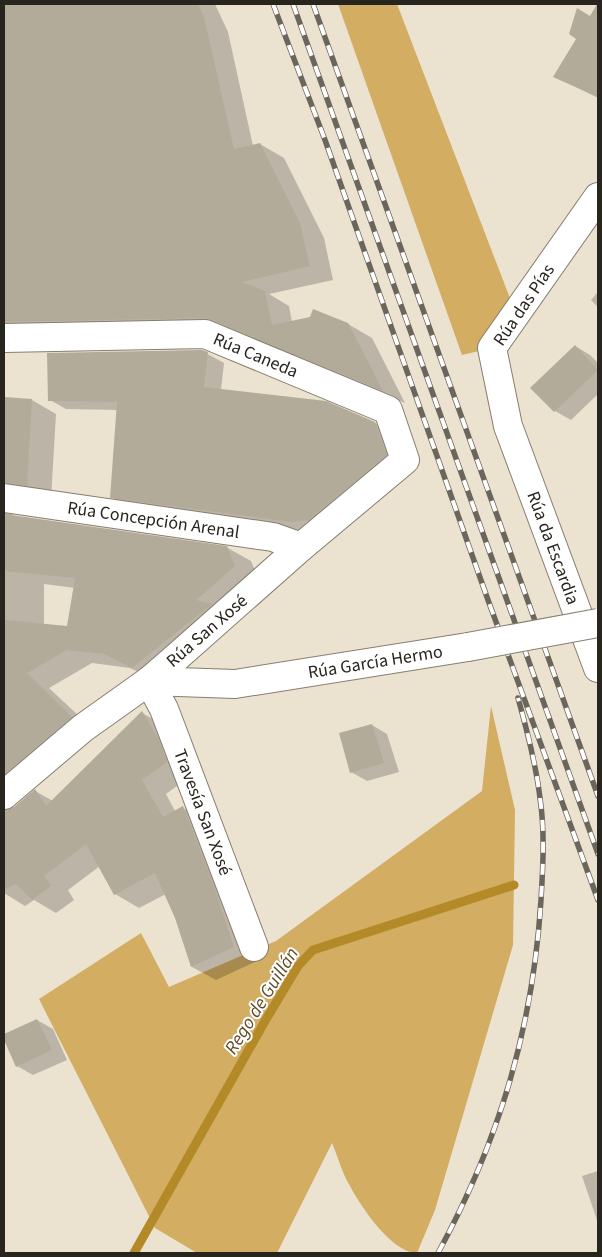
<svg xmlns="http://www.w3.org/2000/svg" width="602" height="1257" viewBox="0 0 602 1257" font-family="'Source Sans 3',sans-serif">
<rect width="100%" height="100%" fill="#ebe2d0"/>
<g fill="#d2ad62">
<path d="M338,4H397L516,314L492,348L462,355Z"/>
<path d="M491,706L515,810L513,945L435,1210L417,1253C392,1253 361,1207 350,1186C342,1173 338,1157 332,1143L277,1253H197L155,1228L39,999L141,933L169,987L276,941L482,791Z"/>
</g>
<g fill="#0003" fill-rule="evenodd">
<path d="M4,4H215L228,32L253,146L260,144L284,158L324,238L333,280L269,294L289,306L292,322L348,324L372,338L405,403L230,332L4,340Z"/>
<path d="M577,9L598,22V98L554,76L578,38Z"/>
<path d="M598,292V307L591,300Z"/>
<path d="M575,346L590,355L598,363V394L571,420L555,411L532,388Z"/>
<path d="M202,351L224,363L221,390L375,423L391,432L402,464L307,531L127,506L111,497L118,410L66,409L50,400Z"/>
<path d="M4,398L32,400L56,414L51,499L12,509L13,516L226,547L251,561L259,580L157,681L130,668L92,663L49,688L95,731L13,803V810L35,791L53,801L142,713L166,726L191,776L166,794L175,811L183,808L207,821L237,898L257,961L216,980L192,967L177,917L166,894L139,908L115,894L100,866L68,890L74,900L56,913L34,900L25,906L4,893ZM44,584L75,588L68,627L44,625Z"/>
<path d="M372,725L387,734L399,772L367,781L351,772Z"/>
<path d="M37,1020L53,1029L67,1060L33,1075L17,1066L4,1036Z"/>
<path d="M598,1171V1223L582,1176Z"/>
</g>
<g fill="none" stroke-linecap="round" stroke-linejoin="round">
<path stroke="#b48a28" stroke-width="9" d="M134,1253L265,1021L298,966L313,950L514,885"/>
</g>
<g fill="#b3ab9a">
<path d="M4,4H198L204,17L234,149L260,143L300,223L310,266L242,282L265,291L272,325L310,317L313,309L348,323L383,391L205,318L4,322Z"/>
<path d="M597,4H598V97L553,77L576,39L569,34L577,8L590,16Z"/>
<path d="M575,345L598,370L554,412L530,388Z"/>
<path d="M202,350L208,352L204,387L326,401L375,422L387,455L309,520L292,522L110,498L117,402L48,401L47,353Z"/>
<path d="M4,397L32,399L27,486L4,483Z"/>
<path d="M4,514L227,546L235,566L196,600L212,604L132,668L104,654L67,650L27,673L72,717L4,775V620L67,626L75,578L4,571Z"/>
<path d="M142,711L159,740L167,762L142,780L163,817L183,806L213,883L234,947L191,967L175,918L155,873L114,895L86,844L44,876L51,886L32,900L16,884L4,890V810L14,807L35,789L46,806Z"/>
<path d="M372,724L384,763L350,773L339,733Z"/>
<path d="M37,1019L52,1050L16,1067L4,1040V1034Z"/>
</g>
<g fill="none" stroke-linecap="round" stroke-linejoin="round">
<defs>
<g id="street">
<path id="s1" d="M598,197L492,348L508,426L598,668"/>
<path id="s2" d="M4,338L205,334L388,410L405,460L301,547L179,655L149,681L83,728L4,795"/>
<path id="s3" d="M4,498L273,537L301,547"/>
<path id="s4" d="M149,681L235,684L468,647"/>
<path id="s5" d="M149,681L164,709L254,947"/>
</g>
</defs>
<use href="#street" stroke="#877e6f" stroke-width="30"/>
<use href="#street" stroke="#fff" stroke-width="28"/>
<defs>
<g id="rail">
<path d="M273,4L325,140L488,600L598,900"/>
<path d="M293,4L598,854"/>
<path d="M313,4L598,796"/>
<path d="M438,1253C499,1141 533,1028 541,900C543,866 545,832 540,798C536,765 527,730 518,698"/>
</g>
</defs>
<use href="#rail" stroke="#6b665b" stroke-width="5.5"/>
<use href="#rail" stroke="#fff" stroke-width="4" stroke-dasharray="11" stroke-linecap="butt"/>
<defs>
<path id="street-bridge" d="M468,647L598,623"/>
</defs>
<use href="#street-bridge" stroke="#877e6f" stroke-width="30" stroke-linecap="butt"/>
<use href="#street-bridge" stroke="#fff" stroke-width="28"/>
</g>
<g text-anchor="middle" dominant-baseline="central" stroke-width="4" stroke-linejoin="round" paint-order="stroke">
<g font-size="18" fill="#28251e" stroke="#fff">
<text transform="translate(524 305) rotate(-56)">Rúa das Pías</text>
<text stroke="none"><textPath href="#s2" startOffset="256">Rúa Caneda</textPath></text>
<text stroke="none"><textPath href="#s3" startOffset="151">Rúa Concepción Arenal</textPath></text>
<text stroke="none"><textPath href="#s1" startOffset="394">Rúa da Escardia</textPath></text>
<text transform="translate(207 631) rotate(-41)">Rúa San Xosé</text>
<text stroke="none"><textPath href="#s4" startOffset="228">Rúa García Hermo</textPath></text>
<text stroke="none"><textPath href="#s5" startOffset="142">Travesía San Xosé</textPath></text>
</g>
<g font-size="19" font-style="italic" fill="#5d4b25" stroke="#fff">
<text transform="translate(262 1001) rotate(-58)">Rego de Guillán</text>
</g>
</g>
<rect width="602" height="1257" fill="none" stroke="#28251e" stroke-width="10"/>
</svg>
